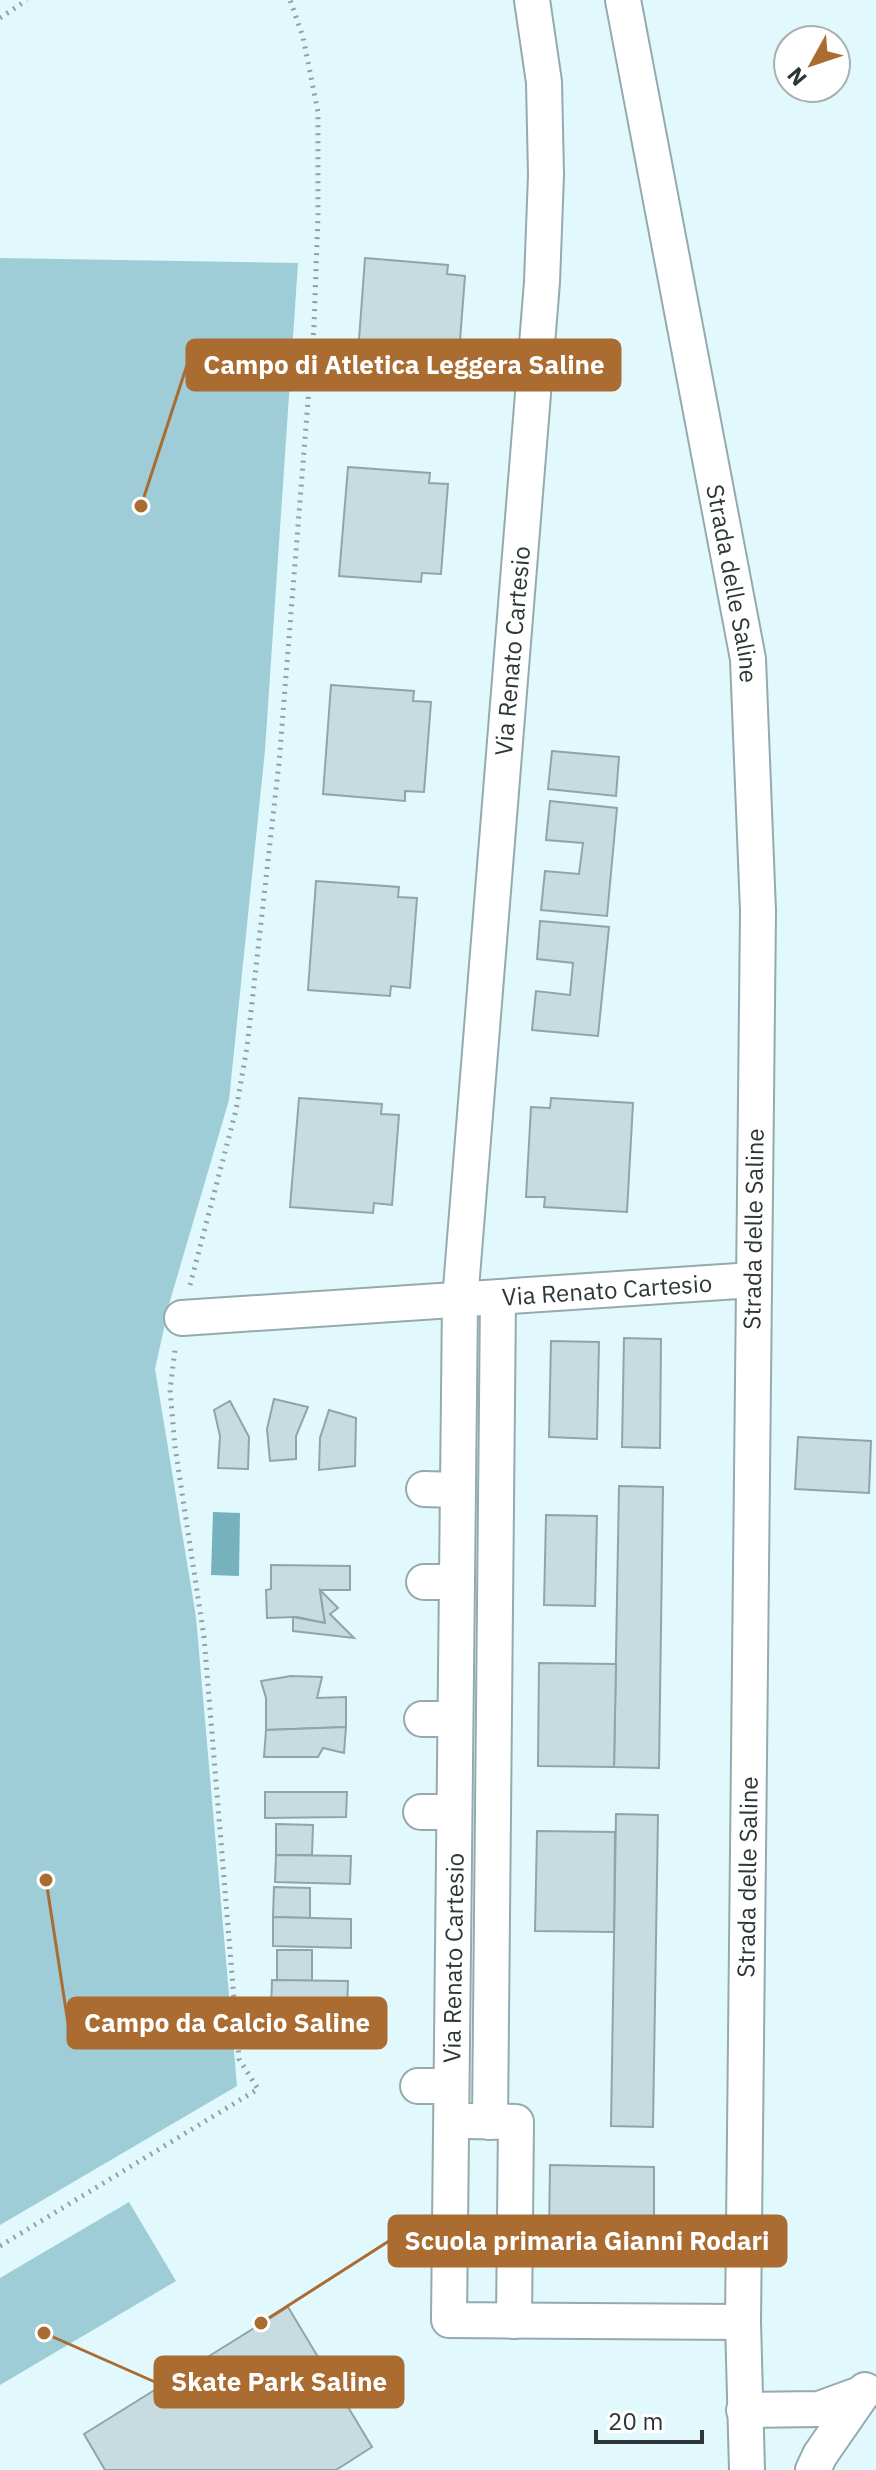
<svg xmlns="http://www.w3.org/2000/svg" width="876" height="2470" viewBox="0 0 876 2470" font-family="'IBM Plex Sans',sans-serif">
<rect width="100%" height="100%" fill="#e1f8fd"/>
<g fill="#9fcdd7">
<path d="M0,258L298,263L265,750L229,1100L170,1301L155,1369L196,1617L237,2086L0,2225Z"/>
<path d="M129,2202L176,2281L0,2385V2278Z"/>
</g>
<path fill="#75b2be" d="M213,1512L240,1513L239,1576L211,1575Z"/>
<g fill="#c6dce1" stroke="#8fa5a9" stroke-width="2">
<path d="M365,258L448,265L447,274L465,276L458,366L440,364L439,374L357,367Z"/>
<path d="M348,467L430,473L429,483L448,484L441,574L422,573L421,582L339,576Z"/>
<path d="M331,685L414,691L413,701L431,702L424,792L405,791V801L323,794Z"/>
<path d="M552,751L619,757L616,796L548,789Z"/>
<path d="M550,801L617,808L607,916L541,910L545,871L579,874L583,843L546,840Z"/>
<path d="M316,881L399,887L398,897L417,898L410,988L391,986L390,996L308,990Z"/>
<path d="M540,921L609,927L598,1036L532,1030L536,991L570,995L573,963L537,959Z"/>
<path d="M299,1098L382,1104L381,1114L399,1115L392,1205L374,1203L373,1213L290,1207Z"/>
<path d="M551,1098L633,1103L627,1212L544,1207L545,1197H526L531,1107L550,1108Z"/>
<path d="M624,1338L661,1339L660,1448L622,1447Z"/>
<path d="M551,1341L599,1342L597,1439L549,1437Z"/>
<path d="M274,1399L308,1407L296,1436V1459L270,1461L267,1429Z"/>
<path d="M230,1401L249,1437L248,1469L218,1468L220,1436L214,1410Z"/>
<path d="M329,1410L356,1418L355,1466L319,1470L320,1438Z"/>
<path d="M798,1437L871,1441L869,1493L795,1489Z"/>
<path d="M619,1486L663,1487L659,1768L614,1767Z"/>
<path d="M546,1515L597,1516L595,1606L544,1605Z"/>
<path d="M271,1565L350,1566V1590H320L325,1623L297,1617L267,1618L266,1590L271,1589Z"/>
<path d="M320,1590L338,1608L330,1614L354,1638L293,1631V1617L325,1623Z"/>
<path d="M539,1663L616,1664L614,1767L538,1766Z"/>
<path d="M291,1676L322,1677L317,1698L346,1697V1727L266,1730V1698L261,1681Z"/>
<path d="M346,1727L344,1753L323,1748L318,1757H264L266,1730Z"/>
<path d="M265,1792H347L346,1817L265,1818Z"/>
<path d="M616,1814L658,1815L653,2127L611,2126Z"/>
<path d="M276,1824L313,1825L312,1855H276Z"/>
<path d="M537,1831L615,1832L614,1932L535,1931Z"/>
<path d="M276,1855L351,1856L350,1884L275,1882Z"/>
<path d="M274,1887L310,1888V1918L273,1917Z"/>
<path d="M273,1917L351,1919V1948L273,1946Z"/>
<path d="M277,1950H312V1981L277,1980Z"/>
<path d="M272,1980L348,1981L347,2011L271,2009Z"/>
<path d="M550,2165L654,2167V2236L549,2234Z"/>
<path d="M288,2307L372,2447L336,2470H105L84,2434Z"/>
</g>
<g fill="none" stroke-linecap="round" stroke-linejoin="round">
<defs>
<g id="minor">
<path d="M532,0L544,82L546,175L542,282L460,1301L449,2320L743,2322"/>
<path id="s1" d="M623,0L748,659L758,911L743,2322L747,2470"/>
<path id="s2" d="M182,1318L753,1280"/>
<path d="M424,1489L457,1490"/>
<path d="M424,1582H457"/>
<path d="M422,1719H455"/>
<path d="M421,1812H454"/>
<path d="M418,2086H451"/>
<path d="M468,2121L516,2122L514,2321"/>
<path d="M490,2122L498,1298"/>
<path d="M744,2410L819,2409L863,2393"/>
<path d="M813,2470L820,2455L865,2390"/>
</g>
</defs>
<use href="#minor" stroke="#95aaaf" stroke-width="38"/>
<g stroke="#90a1a4" stroke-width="5" stroke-dasharray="2 6" stroke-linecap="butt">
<path d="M0,18L27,0"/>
<path d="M190,1285L236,1110L247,1047L279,763L314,326L318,215V112L303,37L290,0"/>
<path d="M0,2246L258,2089L239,2059L204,1637L175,1447L170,1390L175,1350"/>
</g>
<use href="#minor" stroke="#fff" stroke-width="34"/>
</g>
<g text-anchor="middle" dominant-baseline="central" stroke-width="8" stroke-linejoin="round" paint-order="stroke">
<g font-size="24" fill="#2e3738" stroke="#fff">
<text stroke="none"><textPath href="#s1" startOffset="594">Strada delle Saline</textPath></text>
<text transform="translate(512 651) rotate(-85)">Via Renato Cartesio</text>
<text transform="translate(753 1229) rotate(-89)">Strada delle Saline</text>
<text stroke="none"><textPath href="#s2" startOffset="426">Via Renato Cartesio</textPath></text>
<text transform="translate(747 1877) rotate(-89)">Strada delle Saline</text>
<text transform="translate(453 1958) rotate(-89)">Via Renato Cartesio</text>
</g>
</g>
<path fill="none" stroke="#aa6c31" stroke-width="3" d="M141 506L187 365M46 1880L68 2023M261 2323L389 2241M44 2333L155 2382"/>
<g fill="#aa6c31" stroke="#fff" stroke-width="3">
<circle cx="141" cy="506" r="8"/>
<circle cx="46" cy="1880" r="8"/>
<circle cx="261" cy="2323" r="8"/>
<circle cx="44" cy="2333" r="8"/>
</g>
<g fill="#aa6c31" stroke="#aa6c31" stroke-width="3">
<rect x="187" y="340" width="433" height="50" rx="8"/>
<rect x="68" y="1998" width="318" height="50" rx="8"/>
<rect x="389" y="2216" width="397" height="50" rx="8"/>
<rect x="155" y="2357" width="248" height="50" rx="8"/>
</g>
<g font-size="26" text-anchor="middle" font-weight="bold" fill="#fff">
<text x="404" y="374">Campo di Atletica Leggera Saline</text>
<text x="227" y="2032">Campo da Calcio Saline</text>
<text x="587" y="2250">Scuola primaria Gianni Rodari</text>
<text x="279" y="2391">Skate Park Saline</text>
</g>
<g transform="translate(812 64) rotate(230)"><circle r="38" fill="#ffffff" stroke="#abafaf" stroke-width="2"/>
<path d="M0-6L14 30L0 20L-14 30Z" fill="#aa6c31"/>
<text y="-12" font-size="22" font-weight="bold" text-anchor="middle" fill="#2e3738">N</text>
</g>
<path d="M596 2430v12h106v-12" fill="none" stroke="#2e3738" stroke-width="4"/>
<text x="608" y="2430" font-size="24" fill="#2e3738" stroke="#ffffff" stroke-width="6" paint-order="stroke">20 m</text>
</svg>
